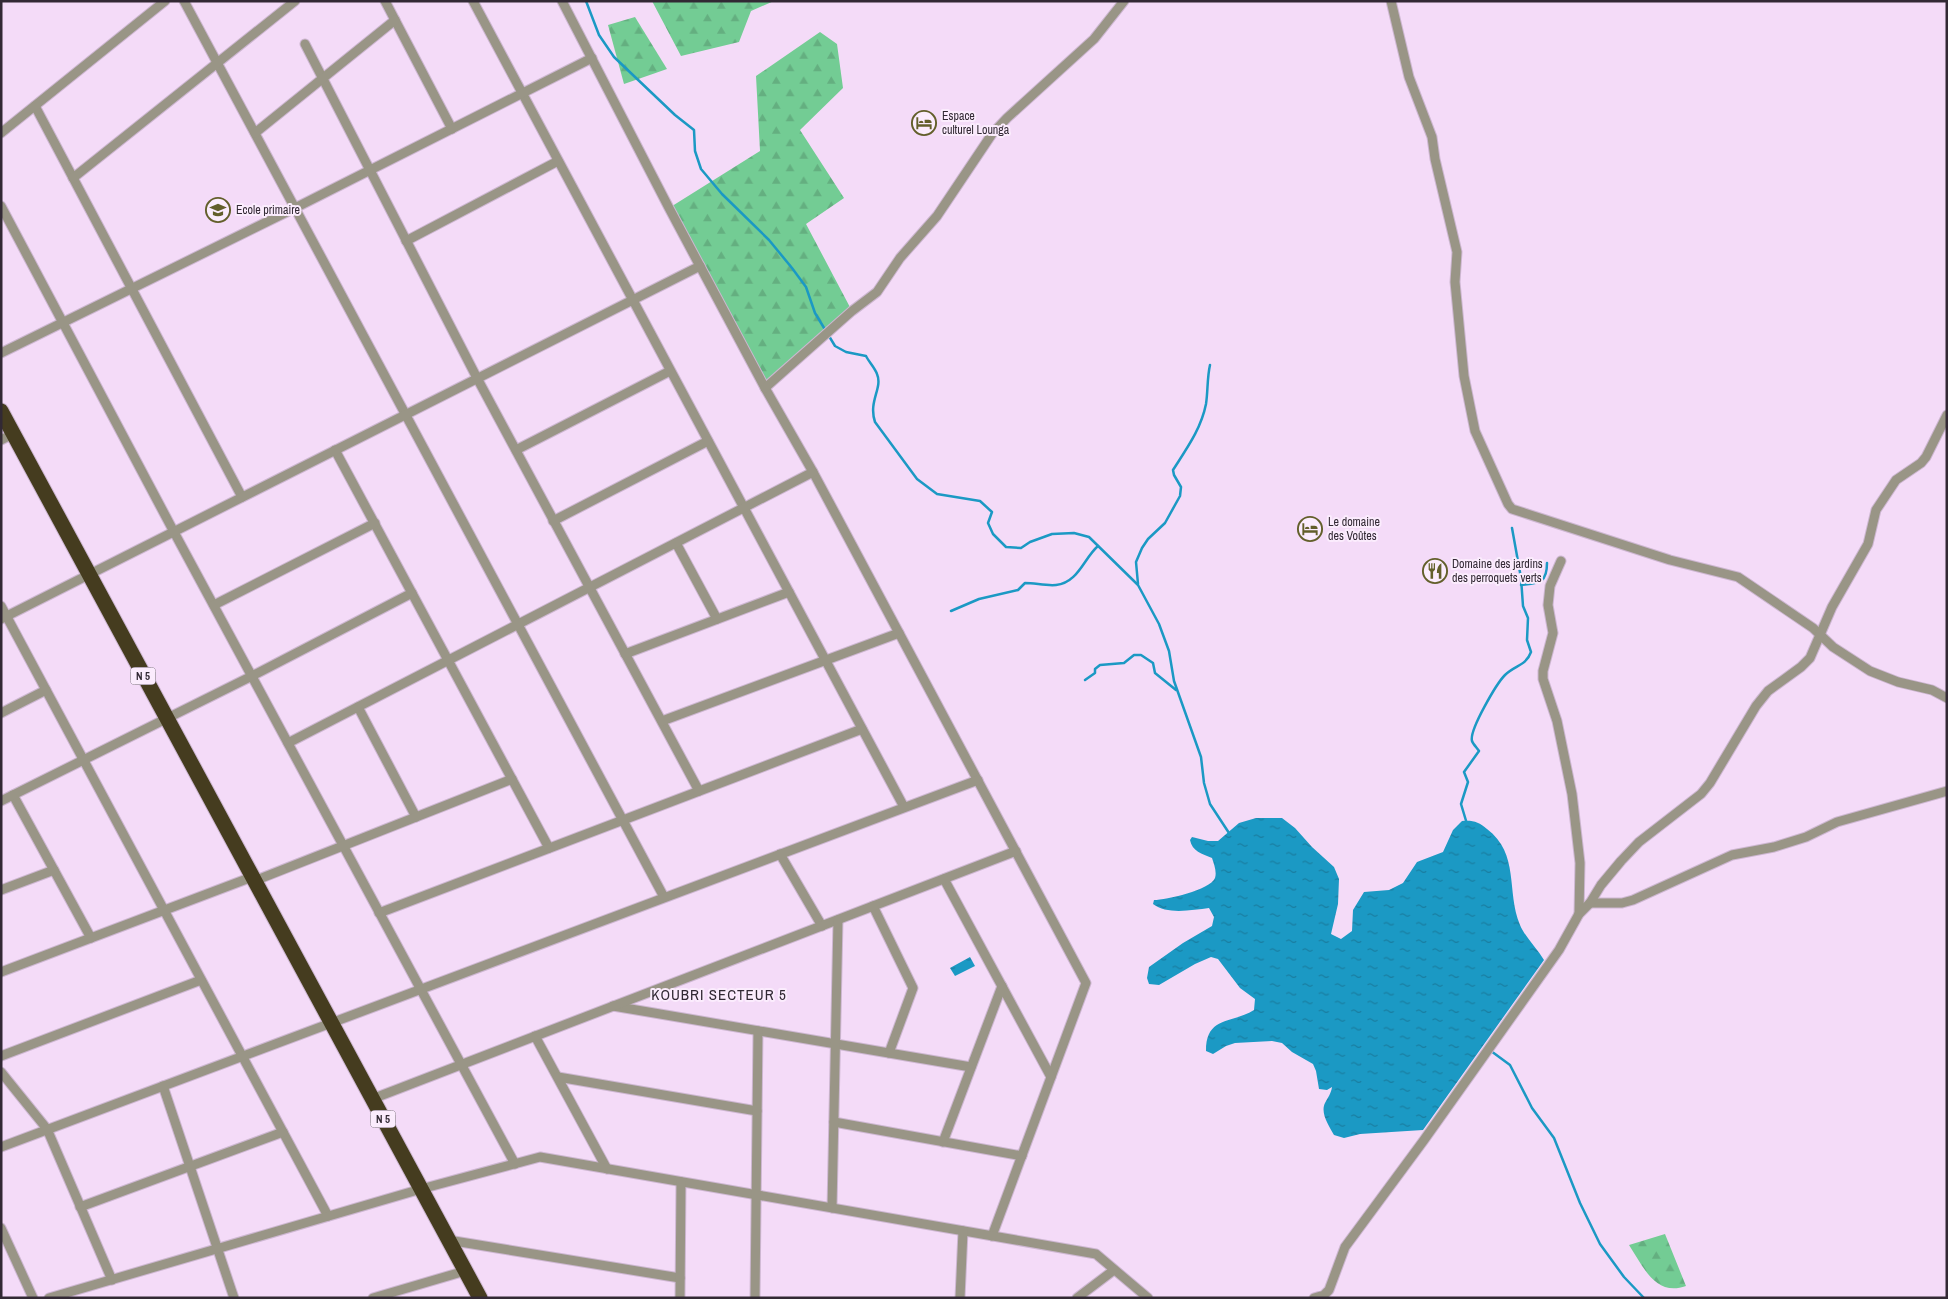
<svg xmlns="http://www.w3.org/2000/svg" width="1948" height="1299" viewBox="0 0 1948 1299" font-family="'Archivo Narrow',sans-serif">
<defs>
<pattern id="forest-firs" width="22" height="20" patternUnits="userSpaceOnUse" patternTransform="scale(1.25)"><rect width="22" height="20" fill="#73cc94"/><path d="M5 1l3.5 6h-7zM16 11l3.5 6h-7z" fill="#64af80"/></pattern>
<pattern id="water-ripples" width="26" height="14" patternUnits="userSpaceOnUse" patternTransform="scale(1.25)"><rect width="26" height="14" fill="#1b99c4"/><path d="M2 4q2-2 4 0t4 0M15 11q2-2 4 0t4 0" fill="none" stroke="#197da0"/></pattern>
</defs>
<rect width="100%" height="100%" fill="#f4dbf8"/>
<g fill="url(#forest-firs)">
<path d="M652,1H774L751,11L739,42L681,56Z"/>
<path d="M635,17L667,69L624,84L608,25Z"/>
<path d="M820,32L837,44L843,88L800,130L844,198L806,224L852,311L765,388L669,208L760,151L756,76Z"/>
<path d="M1665,1234L1686,1286C1655,1297 1643,1266 1629,1245Z"/>
</g>
<g fill="url(#water-ripples)">
<path d="M1256,818H1282L1295,828L1312,847L1334,867L1339,879L1338,904L1331,934L1341,939L1352,931L1353,910L1364,892L1389,890L1403,883L1417,862L1443,852L1453,830L1462,821C1473,820 1479,822 1487,829C1520,854 1506,891 1520,925C1525,937 1537,948 1544,960L1423,1130L1360,1134L1344,1138L1334,1135C1329,1126 1320,1113 1325,1103C1328,1097 1331,1094 1332,1087L1327,1090L1319,1089L1316,1071L1313,1064L1292,1052L1282,1043L1272,1041L1235,1043L1226,1046L1213,1054L1206,1051C1206,1016 1231,1024 1254,1010L1255,999L1240,988L1218,959L1211,957L1195,964L1159,985L1149,984L1147,978L1149,967L1183,943L1212,926L1214,917L1209,908C1192,910 1167,915 1153,904L1154,900C1166,900 1210,890 1215,878C1217,872 1214,864 1212,858C1202,854 1192,851 1190,840L1192,837L1208,841H1218L1239,823Z"/>
<path d="M970,957L975,966L955,976L950,968Z"/>
</g>
<g fill="none" stroke-linecap="round" stroke-linejoin="round">
<g stroke="#1b99c4" stroke-width="2.5">
<path d="M586,1L599,35L614,57L675,115L694,130L695,151L701,169L722,194L769,240L792,268L806,287L815,313L835,346L846,352L866,356C869,362 875,368 877,374C883,388 868,401 875,422L917,479L937,494L980,501L992,512L988,523L993,534L1006,547L1021,548L1030,542L1052,534L1074,533L1089,537L1138,585L1159,624L1169,651L1174,681L1201,757L1204,783L1210,804L1229,833"/>
<path d="M1138,584L1136,562L1142,548L1148,539L1165,523L1180,496L1181,487L1174,475L1173,470C1187,448 1201,429 1206,404C1208,391 1207,378 1210,365"/>
<path d="M1521,585C1538,583 1547,584 1547,563"/>
<path d="M951,611L979,599L1018,590L1025,583C1035,583 1046,586 1056,585C1078,583 1084,558 1098,546"/>
<path d="M1085,680L1095,673V669L1100,665L1124,663L1134,655H1141L1153,663L1155,673L1176,690"/>
<path d="M1467,824L1461,804L1468,782L1464,772L1479,751C1477,748 1473,744 1472,741C1469,730 1497,683 1505,675C1515,665 1526,666 1531,652L1527,640L1528,618L1523,606L1521,578L1512,528"/>
<path d="M1491,1051L1510,1065L1532,1108L1554,1138L1580,1203L1600,1244L1624,1277L1644,1298"/>
</g>
<defs>
<g id="street">
<path d="M184,1L664,897"/>
<path d="M385,1L452,129"/>
<path d="M473,1L904,807"/>
<path d="M562,1L669,208L765,388L813,472L1086,983L992,1236"/>
<path d="M1391,1L1409,77L1432,137L1435,159L1457,252L1455,282L1464,376L1475,431L1508,504L1512,509L1670,560L1738,577L1813,628L1833,647L1870,671L1898,682L1932,690L1947,698"/>
<path d="M305,44L477,378L699,791"/>
<path d="M35,106L242,497"/>
<path d="M1,133L165,1"/>
<path d="M255,133L395,20"/>
<path d="M73,178L295,1"/>
<path d="M1,206L174,532L515,1164"/>
<path d="M406,241L558,161"/>
<path d="M1,353L295,208L592,58"/>
<path d="M765,388L852,311L877,292L900,258L937,216L992,134L1007,118L1094,39L1124,1"/>
<path d="M1,440L13,434"/>
<path d="M335,450L549,848"/>
<path d="M516,450L670,371"/>
<path d="M553,521L708,441"/>
<path d="M676,543L717,619"/>
<path d="M1561,561L1550,586L1548,605L1553,633L1543,671V679L1557,721L1572,794L1580,863L1579,914"/>
<path d="M214,605L375,523"/>
<path d="M1,606L328,1216"/>
<path d="M1,619L700,266"/>
<path d="M625,654L789,592"/>
<path d="M358,707L416,817"/>
<path d="M1,713L46,690"/>
<path d="M662,721L899,633"/>
<path d="M288,743L813,472"/>
<path d="M13,795L91,938"/>
<path d="M1,801L252,676L412,593"/>
<path d="M780,854L822,926"/>
<path d="M944,879L1051,1077"/>
<path d="M254,881L512,779"/>
<path d="M1,890L54,870"/>
<path d="M1590,903H1622L1633,900L1732,855L1774,847L1806,837L1837,822L1947,791"/>
<path d="M873,906L913,988L889,1053"/>
<path d="M379,913L862,729"/>
<path d="M1,972L252,877"/>
<path d="M613,1006L971,1067"/>
<path d="M535,1036L607,1169"/>
<path d="M1,1056L201,980"/>
<path d="M1,1072L47,1129L112,1280"/>
<path d="M558,1077L757,1111"/>
<path d="M163,1086L234,1298"/>
<path d="M372,1099L1016,851"/>
<path d="M834,1122L1022,1156"/>
<path d="M943,1142L1002,986"/>
<path d="M1,1147L978,780"/>
<path d="M80,1207L283,1132"/>
<path d="M832,1208L838,920"/>
<path d="M1,1228L33,1298"/>
<path d="M448,1240L680,1278"/>
<path d="M49,1298L421,1189L540,1157L1096,1254L1148,1298"/>
<path d="M373,1298L465,1271"/>
<path d="M680,1298L681,1182"/>
<path d="M755,1298L758,1031"/>
<path d="M960,1298L963,1231"/>
<path d="M1077,1298L1114,1270"/>
<path d="M1314,1298L1324,1295L1329,1290L1345,1247L1424,1140L1559,950L1579,914L1590,903L1601,885L1621,861L1639,842L1701,794L1710,783L1756,706L1768,691L1801,667L1810,658L1832,607L1868,544L1876,510L1896,480L1921,463L1926,457L1947,415"/>
</g>
<path id="highway" d="M1,411L480,1298"/>
</defs>
<use href="#street" stroke="#cdb7d1" stroke-width="11"/>
<use href="#highway" stroke="#cdb7d1" stroke-width="17"/>
<use href="#street" stroke="#999586" stroke-width="9"/>
<use href="#highway" stroke="#453c1f" stroke-width="15"/>
</g>
<defs>
<symbol id="hotel-ring" viewBox="-11 -11 22 22"><circle r="9.5" fill="#fbecfd" stroke="#635f2b" stroke-width="1.5"/><path d="M-6-4.5h1.5V1H6V5H4.5V3h-9V5H-6ZM-4 0a1.8 1.8 0 1 1 3.6 0ZM.5 0V-2.5h3Q6-2.5 6 0Z" fill="#635f2b"/></symbol>
<symbol id="school-ring" viewBox="-11 -11 22 22"><circle r="9.5" fill="#fbecfd" stroke="#635f2b" stroke-width="1.5"/><path d="M0-5L7-2L0 1L-7-2ZM-4 1L0 2.5L4 1V4Q0 6-4 4Z" fill="#635f2b"/></symbol>
<symbol id="restaurant-ring" viewBox="-11 -11 22 22"><circle r="9.5" fill="#fbecfd" stroke="#635f2b" stroke-width="1.5"/><path d="M-5-6h1v4h1v-4h1v4h1v-4h1v5L-1.5 .5V6h-2V.5L-5-1ZM5-6V6H3V1.5H1.5Q1.5-4 5-6Z" fill="#635f2b"/></symbol>
</defs>
<g fill-rule="evenodd">
<use href="#hotel-ring" x="910" y="109" width="28" height="28"/>
<use href="#school-ring" x="204" y="196" width="28" height="28"/>
<use href="#hotel-ring" x="1296" y="515" width="28" height="28"/>
<use href="#restaurant-ring" x="1421" y="557" width="28" height="28"/>
</g>
<g text-anchor="middle" dominant-baseline="central" stroke-width="4" stroke-linejoin="round" paint-order="stroke">
<g fill="#fbecfd" stroke="#6e6470" stroke-width="1">
<rect x="130.5" y="667.5" width="25" height="17" rx="4"/>
<rect x="370.5" y="1110.5" width="25" height="17" rx="4"/>
</g>
<g font-size="11" font-weight="bold" fill="#322934">
<text x="143" y="676">N 5</text>
<text x="383" y="1119">N 5</text>
</g>
<g font-size="12" fill="#322934" stroke="#fbecfd" text-anchor="start">
<text x="942" y="116">Espace<tspan x="942" dy="14">culturel Lounga</tspan></text>
<text x="236" y="210">Ecole primaire</text>
<text x="1328" y="522">Le domaine<tspan x="1328" dy="14">des Voûtes</tspan></text>
<text x="1452" y="564">Domaine des jardins<tspan x="1452" dy="14">des perroquets verts</tspan></text>
</g>
<g font-size="15" letter-spacing="1" fill="#322934" stroke="#fbecfd">
<text x="719" y="994">KOUBRI SECTEUR 5</text>
</g>
</g>
<rect width="1948" height="1299" fill="none" stroke="#322934" stroke-width="5"/>
</svg>
